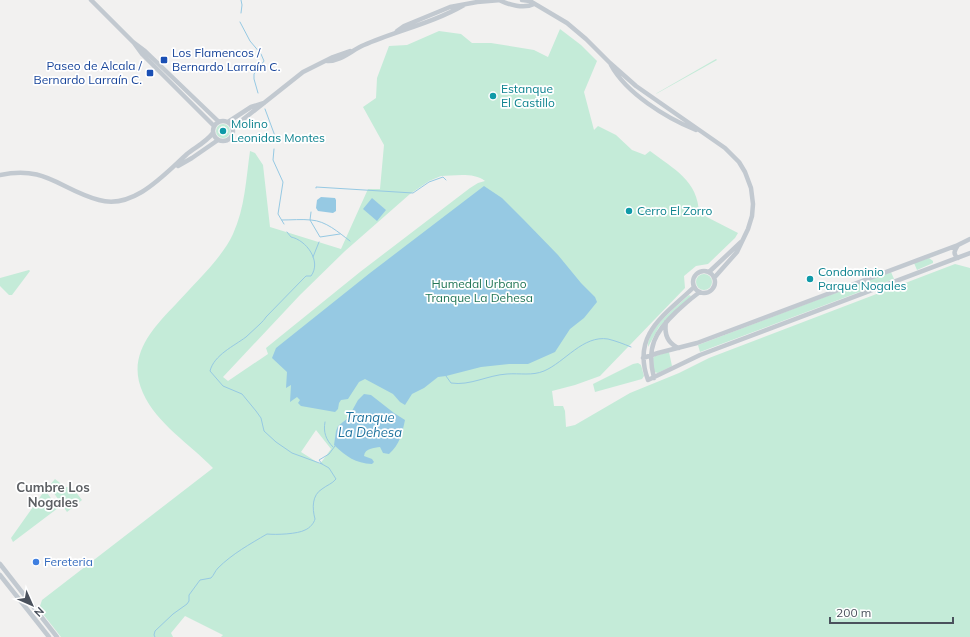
<svg xmlns="http://www.w3.org/2000/svg" width="970" height="637" font-family="Mulish,sans-serif">
	<style>
		.green { fill: #c4ebd8; fill-rule: evenodd }
		.water { fill: #96c9e3 }
		.lines { fill: none; stroke-linecap: round; stroke-linejoin: round }
		.stream { stroke: #96c9e3; stroke-width: 1 }
		.tertiary { stroke: #c2c9d0; stroke-width: 4.5 }
		.transit-dot { fill: #1a4fb4; stroke: #fff; stroke-width: 1.5 }
		.culture-dot { fill: #0f9aa8; stroke: #fff; stroke-width: 1.5 }
		.shop-dot { fill: #3f7fe0; stroke: #fff; stroke-width: 1.5 }
		.labels { text-anchor: middle; stroke-width: 3.5; stroke-linejoin: round; paint-order: stroke }
		.transit-label { font-size: 12px; fill: #164399; stroke: #fff; text-anchor: start }
		.culture-label { font-size: 12px; fill: #0d838f; stroke: #fff; text-anchor: start }
		.park-label { font-size: 12px; fill: #227657; stroke: #fff }
		.shop-label { font-size: 12px; fill: #366cbe; stroke: #fff; text-anchor: start }
		.water-label { font-size: 13px; font-style: italic; fill: #1c719d; stroke: #fff }
		.neighbourhood-label { font-size: 13px; font-weight: bold; fill: #5d6064; stroke: #fff }
	</style>
	<rect width="100%" height="100%" fill="#f2f1f0"/>
	<!-- green -->
	<path class="green" d="M560,29L581,45L597,61L584,92L594,130L598,126L616,135L632,150L645,155L650,151C674,169 698,181 699,213L738,233L735,238L708,264L696,266L684,276L685,288L600,376L575,385L552,391L554,406H563L565,411L566,427L575,425L630,393L679,373L709,358L955,264L970,268V637H221L223,635L185,616L171,633L173,637H61L39,609L42,600L213,468C190,444 157,424 143,393C126,356 152,329 176,304C193,285 223,257 233,234C245,208 246,179 250,151L255,153L263,165L270,227L341,249L368,189H380L384,145L363,107L376,98L377,78L389,46L407,45L439,31L461,34L472,43H491L534,50L548,57ZM441,176C453,176 474,172 485,181L478,183L470,188L360,272L266,348L268,354L228,381L223,377L300,295L345,251L410,194L429,181ZM316,430L331,449L320,464L301,452Z
		M716,59L717,60L656,94L657,93Z
		M216 131a7 7 0 1 1 14 0a7 7 0 1 1-14 0Z
		M929,258L933,261V263L917,270L914,263Z
		M29,270L30,271L12,295H9L0,286V278Z
		M891,272L894,279L700,352L698,345Z
		M696 282a8 8 0 1 1 16 0a8 8 0 1 1-16 0Z
		M689,295L691,296L659,327L648,347C647,329 676,307 689,295Z
		M669,352L672,366L658,373L654,372L653,358L655,356Z
		M638,363L641,365L644,376L642,379L595,392L593,384L633,364Z
		M55,479L65,487H72L82,500L67,512L49,486Z
		M45,490L58,508L13,542L11,538Z"/>
	<!-- water -->
	<path class="water" d="M484,186L502,198L524,220L558,255L581,283L595,297L597,302L584,318L570,329L555,352L528,364H509L481,367L446,376L438,377L424,388L412,394L405,405L400,402L393,394L365,379L359,382L348,399L341,400L339,403L338,409L335,412L301,406L298,403L300,400L297,397L290,402L291,385L286,388L287,372L272,358L276,348L370,273Z
		M321,197L335,198L336,200V211L333,213L318,211L316,208L317,200Z
		M372,198L386,210L377,221L363,209Z
		M364,394L371,395L394,413L405,420C402,434 400,444 389,454L383,453L380,447C374,448 365,448 364,456L372,459L374,462L372,464C355,463 347,457 334,445L336,431L338,426L348,418L358,400Z"/>
	<g class="lines">
		<!-- stream -->
		<path class="stream" d="M241,0L242,5L241,13
			M240,22L250,41L261,54L264,61L254,74V79L258,93
			M265,109L275,136L274,142
			M274,149L273,160L283,182L278,214L284,224
			M316,188V187L413,193L429,182L443,177L446,180
			M311,212L310,220L320,237L340,234
			M282,220C291,220 302,219 311,220C326,221 338,232 350,241
			M287,232L291,237C306,240 322,261 311,276H306L303,279L266,317C264,320 263,321 260,324C255,328 251,333 246,337C234,346 214,355 210,371L223,386L242,394L256,411L261,418L264,431L276,442L292,453L322,464
			M313,257L319,242
			M446,376L451,383C470,386 488,375 507,374C520,373 532,376 544,371C565,362 583,335 608,339C616,341 624,344 631,347
			M325,422C323,432 326,440 333,447
			M155,637L154,635L155,631L173,614L187,604L189,601V595L200,580L211,578C214,575 215,571 218,568C232,554 250,544 267,534C276,535 298,534 305,530C310,528 314,523 315,519C312,508 312,495 322,489C327,485 332,484 336,479L329,468L322,464L319,460L329,454L335,446"/>
		<!-- tertiary -->
		<path class="tertiary" d="M91,0L133,42L145,51L219,122
			M499,0C509,5 524,9 534,4
			M522,0L530,1L567,23L586,39L610,63L636,86L725,148L739,162L745,172L751,188L753,204L752,216L748,229L737,252L714,278
			M397,31L404,26L450,7L477,2L501,0
			M134,43L142,54L214,126
			M327,61C340,62 352,50 364,45C396,31 433,23 464,5
			M611,65C626,93 666,118 696,130
			M213 131a10 10 0 1 1 20 0a10 10 0 1 1-20 0Z
			M228,122L251,107L264,103
			M233,129L236,125L303,72L333,57L350,51
			M178,166L192,158L218,140
			M0,175C46,165 59,189 99,200C133,210 164,175 187,154C196,147 206,142 213,133
			M958,258C952,254 955,250 958,245
			M693 282a11 11 0 1 1 22 0a11 11 0 1 1-22 0Z
			M709,272L741,242
			M694,287C665,315 631,334 648,380L700,355L970,253
			M666,322C664,334 667,343 679,348
			M643,358L658,353L697,343L958,245L970,239
			M654,378C646,348 655,332 676,312C684,305 691,298 700,292
			M0,564L57,637
			M0,575L49,637"/>
	</g>
	<!-- markers -->
	<g class="transit-dot">
		<rect x="160" y="56" width="8" height="8" rx="2"/>
		<rect x="146" y="69" width="8" height="8" rx="2"/>
	</g>
	<g class="culture-dot">
		<circle cx="493" cy="96" r="4"/>
		<circle cx="223" cy="131" r="4"/>
		<circle cx="629" cy="211" r="4"/>
		<circle cx="810" cy="279" r="4"/>
	</g>
	<circle class="shop-dot" cx="36" cy="562" r="4"/>
	<g class="labels">
		<!-- transit labels -->
		<g class="transit-label">
			<text x="172" y="57">Los Flamencos /<tspan x="172" dy="14">Bernardo Larraín C.</tspan></text>
			<text x="142" y="70" text-anchor="end">Paseo de Alcala /<tspan x="142" dy="14">Bernardo Larraín C.</tspan></text>
		</g>
		<!-- culture labels -->
		<g class="culture-label">
			<text x="501" y="93">Estanque<tspan x="501" dy="14">El Castillo</tspan></text>
			<text x="231" y="128">Molino<tspan x="231" dy="14">Leonidas Montes</tspan></text>
			<text x="637" y="215">Cerro El Zorro</text>
			<text x="818" y="276">Condominio<tspan x="818" dy="14">Parque Nogales</tspan></text>
		</g>
		<!-- park labels -->
		<g class="park-label">
			<text x="479" y="288">Humedal Urbano<tspan x="479" dy="14">Tranque La Dehesa</tspan></text>
		</g>
		<!-- shop labels -->
		<g class="shop-label">
			<text x="44" y="566">Fereteria</text>
		</g>
		<!-- water labels -->
		<g class="water-label">
			<text x="370" y="422">Tranque<tspan x="370" dy="15">La Dehesa</tspan></text>
		</g>
		<!-- neighbourhood labels -->
		<g class="neighbourhood-label">
			<text x="53" y="492">Cumbre Los<tspan x="53" dy="15">Nogales</tspan></text>
		</g>
	</g>
	<!-- north arrow -->
	<g transform="translate(32 605) rotate(135)" stroke="#ffffff" stroke-width="3" paint-order="stroke">
	<path d="M0-3L7 15L0 10L-7 15Z" fill="#4a515c"/>
	<text y="-6" font-size="11" font-weight="bold" text-anchor="middle" fill="#4a515c">N</text>
	</g>
	<!-- scale -->
	<path d="M830 617v6h123v-6" fill="none" stroke="#4a515c" stroke-width="2"/>
	<text x="836" y="617" font-size="12" fill="#4a515c" stroke="#ffffff" stroke-width="3" paint-order="stroke">200 m</text>
</svg>
